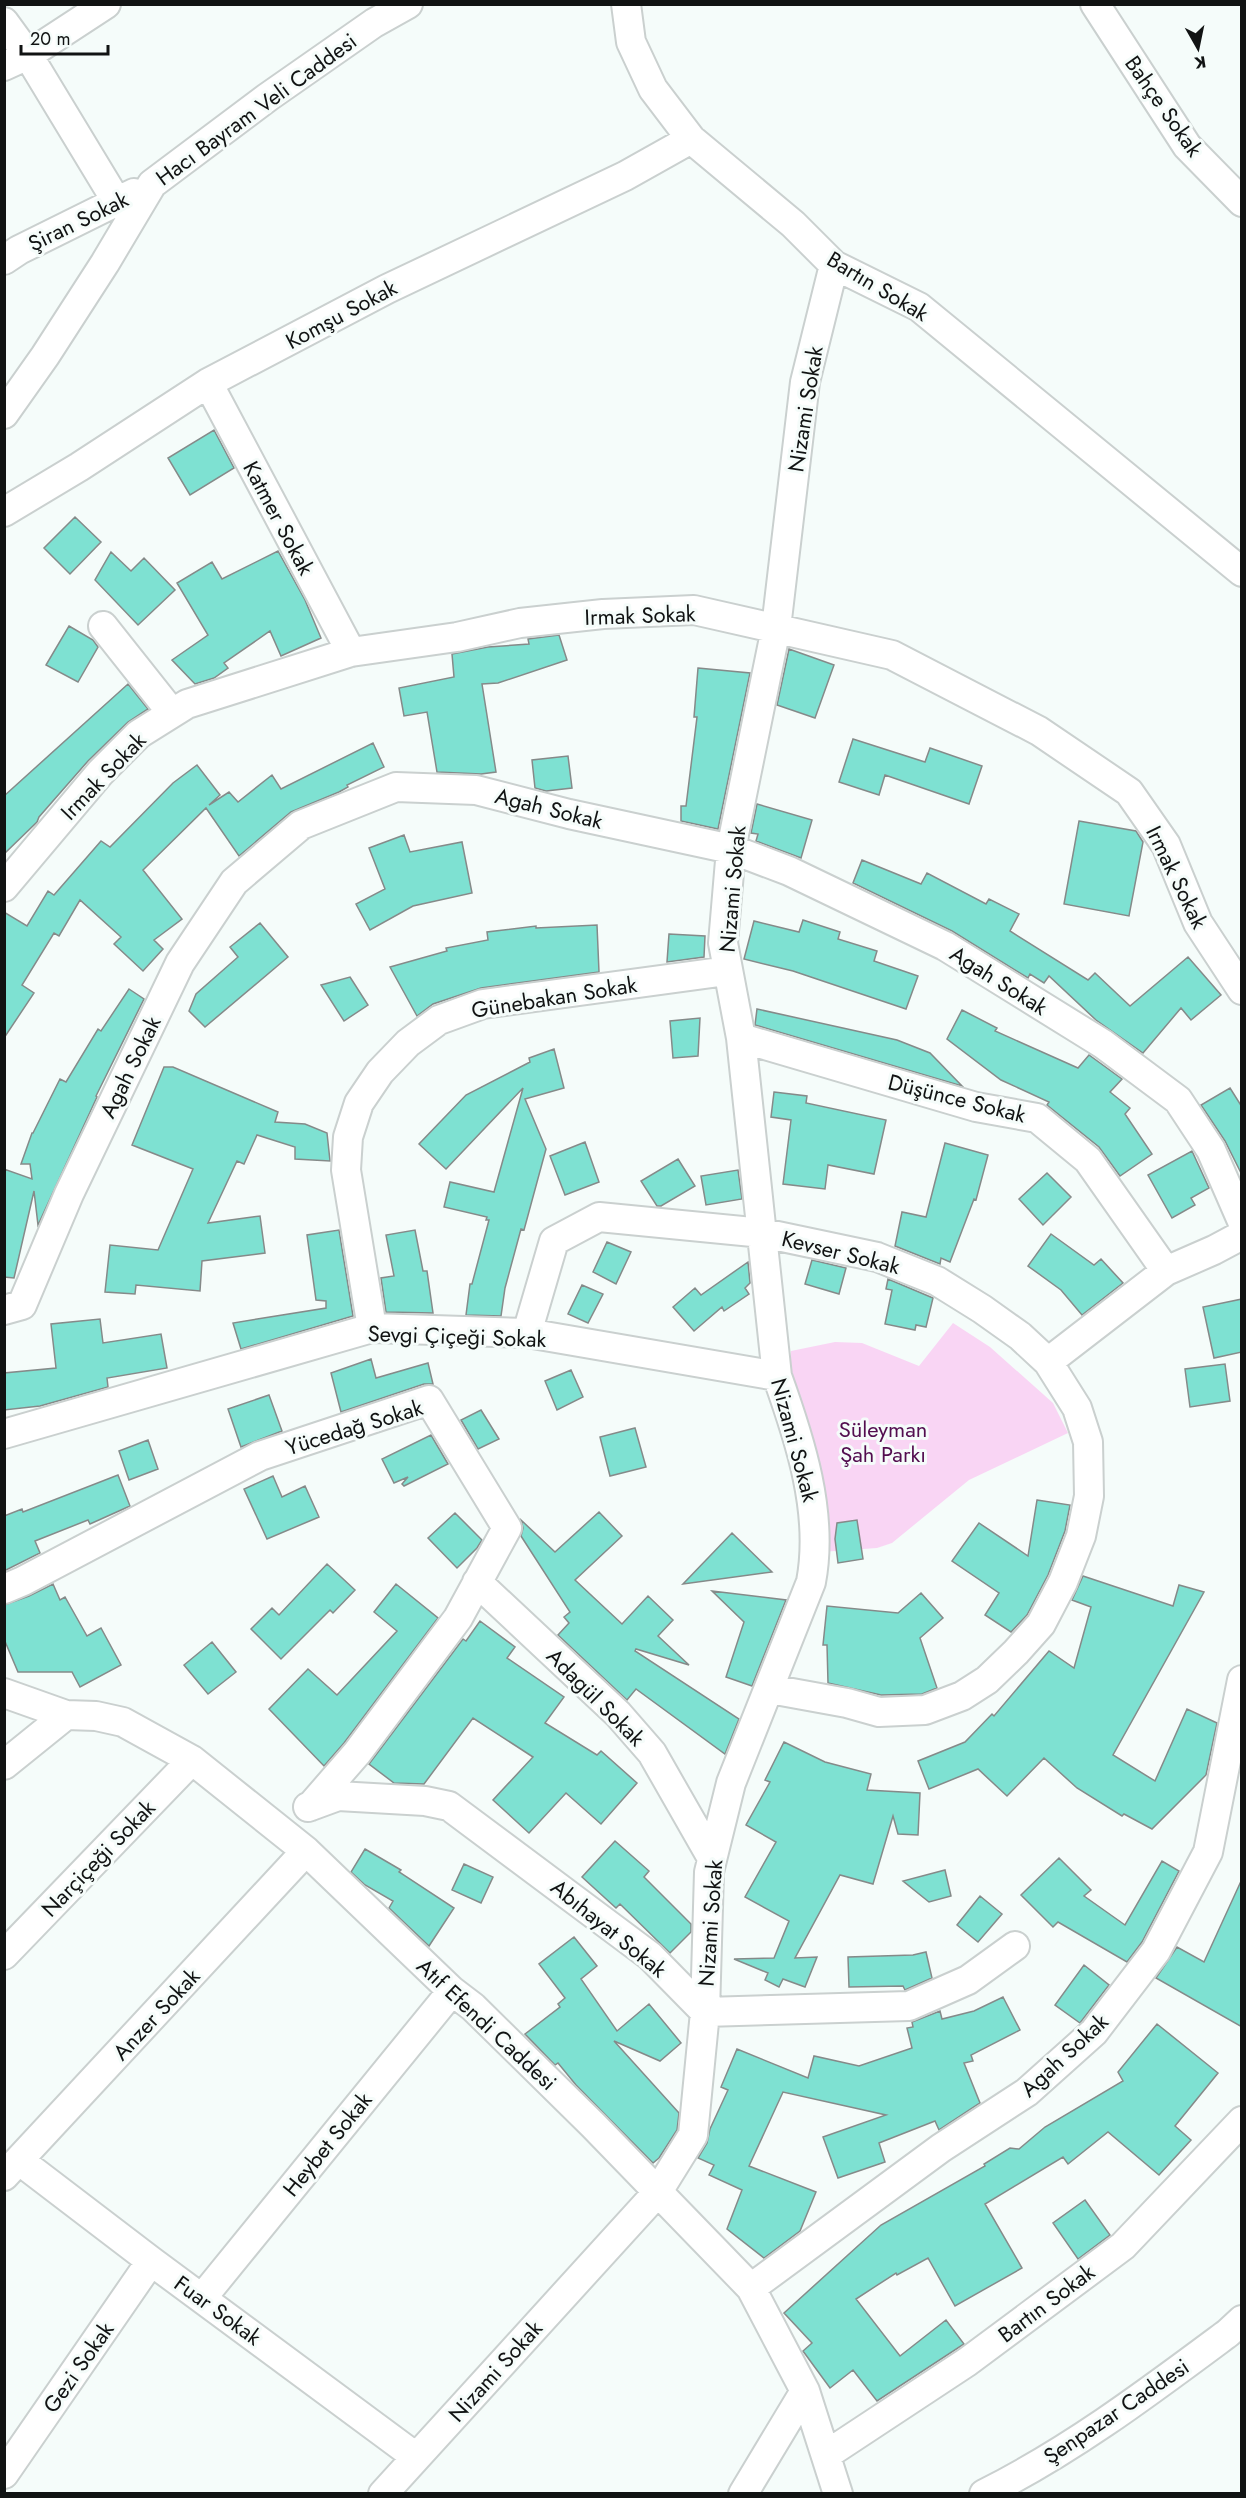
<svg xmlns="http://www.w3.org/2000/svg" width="1246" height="2498" font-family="Jost,sans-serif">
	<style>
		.green { fill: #f9d5f4 }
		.building { fill: #7ee1d2; stroke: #858a89; stroke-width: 1.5 }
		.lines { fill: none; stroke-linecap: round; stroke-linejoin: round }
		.street-casing { stroke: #cad0cf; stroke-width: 32 }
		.street { stroke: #fff; stroke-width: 28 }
		.labels { text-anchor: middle; stroke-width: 6; stroke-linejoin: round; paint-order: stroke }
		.street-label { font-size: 22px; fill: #111313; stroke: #f5fcfa }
		.park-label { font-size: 22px; fill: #520d4f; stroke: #f5fcfa }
	</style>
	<rect width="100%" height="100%" fill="#f5fcfa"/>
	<!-- green -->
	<path class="green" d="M953,1323L990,1347L1053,1403L1068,1433L969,1480L892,1543L877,1548L821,1552L790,1378L791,1351L835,1342L862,1343L919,1366Z"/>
	<!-- building -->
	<path class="building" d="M214,430L234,468L190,495L168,458Z
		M75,517L101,542L70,574L44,548Z
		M278,551L305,600L321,638L281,656L270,631L224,663L228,668L214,678L195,684L172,660L208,635L177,583L212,562L222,579Z
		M111,552L131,571L144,558L175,590L138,625L95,580Z
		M69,626L93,640L98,647L78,682L46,665Z
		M559,635L567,660L498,683L482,684L496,772L481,774L437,772L427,712L404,716L399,688L454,677L452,654L488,647L529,644L528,639Z
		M789,649L834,665L815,718L777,705Z
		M698,668L750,673L718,829L681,821V806H686L697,717H694Z
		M128,684L148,709L128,722L88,761L39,817L37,822L4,854V796Z
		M853,739L925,762L930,748L982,766L969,804L885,775L879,795L839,782Z
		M373,743L384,767L347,785L348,787L339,792L291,812L239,856L206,808L143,870L182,919L154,940L163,949L143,971L114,944L121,937L80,900L59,936L54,933L22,985L34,993L4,1038V912L27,926L48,891L54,895L101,841L110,847L173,783L197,765L220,795L209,805L229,792L238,802L272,775L281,789Z
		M568,756L572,788L546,791L535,788L532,760Z
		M757,804L812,820L801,858L756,841L758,834L751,833Z
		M1079,821L1136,831L1143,842L1129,916L1064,904Z
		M404,835L410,852L462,842L472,893L413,906L370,930L356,904L385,889L369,848Z
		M862,860L921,884L927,873L986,904L989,899L1019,914L1010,931L1088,980L1095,973L1130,1006L1188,957L1221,995L1191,1020L1181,1008L1143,1053L1096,1020L1049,976L1044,983L1030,974L1028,978L952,931L853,883Z
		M803,920L840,932L838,939L877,951L874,961L918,976L906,1009L793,971L744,959L754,921L799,932Z
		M260,923L288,957L205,1027L189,1011L196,994L238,957L230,947Z
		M597,925L599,972L481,988L433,1004L417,1016L390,967L447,951L446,948L488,940L487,932L536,926V928Z
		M669,934L705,936L704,957L667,962Z
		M350,977L368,1005L344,1021L321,985Z
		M129,989L144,999L96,1096L97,1097L38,1225L34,1191L14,1278L4,1277V1169L32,1179L30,1164H21L32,1133H33L60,1079L66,1082L98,1029L101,1031Z
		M757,1009L897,1040L930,1053L962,1086L755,1025Z
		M962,1010L997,1028L995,1031L1078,1068L1089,1055L1122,1079L1110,1092L1130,1108L1125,1114L1152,1154L1120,1176L1099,1147L1047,1105L1049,1102L1001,1080L947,1039Z
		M700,1018L698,1056L673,1058L670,1021Z
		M554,1049L564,1088L525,1099L546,1149L524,1230L521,1229L505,1288L501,1316L466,1315L470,1284H472L489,1220H486L487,1217L444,1207L450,1182L494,1192L523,1088L446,1169L419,1144L466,1095L530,1062L529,1058Z
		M164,1067H173L278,1112L275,1122L305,1124L327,1133L330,1161L295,1159V1147L257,1135L244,1164L237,1161L208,1223L260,1216L265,1253L202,1261L200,1291L136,1285L135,1294L105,1292L110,1245L158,1250L193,1169L132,1145Z
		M1230,1088L1242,1107V1175L1225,1141L1201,1105Z
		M774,1092L807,1096L806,1103L886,1120L874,1174L828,1165L825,1189L783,1184L791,1120L771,1117Z
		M585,1142L599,1182L565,1195L550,1156Z
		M945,1143L988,1155L976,1200L974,1199L950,1262L941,1258L940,1264L895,1246L902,1212L926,1217Z
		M1192,1151L1209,1188L1191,1198L1195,1205L1172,1218L1148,1175Z
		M678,1159L695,1186L661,1206H657L641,1181Z
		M738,1170L742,1199L706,1205L701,1176Z
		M1047,1173L1071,1197L1043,1225L1019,1199Z
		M339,1230L353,1316L241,1349L233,1323L326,1308V1301L316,1300L307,1235Z
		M415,1230L423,1271H427L433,1313L386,1312L381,1278L394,1276L386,1235Z
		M1051,1234L1094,1265L1101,1259L1123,1283L1082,1315L1061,1290L1028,1266Z
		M607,1242L631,1252L616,1284L593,1272Z
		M812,1260L846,1268L839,1294L805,1284Z
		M748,1262L750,1283L745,1288L749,1294L724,1311L722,1307L694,1331L673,1307L695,1288L701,1295Z
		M888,1279L933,1298L926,1327L916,1325L915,1330L885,1324L892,1290L886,1289Z
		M582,1285L603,1294L588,1323L568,1314Z
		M1242,1299V1352L1214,1358L1203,1307Z
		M100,1319L103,1343L161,1334L167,1368L107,1378L108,1387L40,1406L4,1410V1373L56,1368L51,1324Z
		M371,1359L376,1378L428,1363L433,1384H424L341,1412L331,1373Z
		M1225,1364L1230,1401L1190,1407L1185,1369Z
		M571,1370L583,1397L557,1410L545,1381Z
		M269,1395L282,1431L241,1447L228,1409Z
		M481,1410L499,1439L478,1449L461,1420Z
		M635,1428L646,1467L610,1476L600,1437Z
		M431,1435L448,1464L404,1486L402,1484L408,1477L394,1483L382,1459Z
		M148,1440L158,1469L129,1480L119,1451Z
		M118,1475L130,1506L90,1524L88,1520L35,1541L40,1553L4,1571V1516L22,1509L23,1512Z
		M273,1476L282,1497L305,1486L319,1517L267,1539L244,1489Z
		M1037,1500L1070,1505L1065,1531L1048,1575L1027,1615L1011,1632L985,1615L999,1593L952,1561L979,1523L1028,1556Z
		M599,1512L622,1536L575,1580L622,1624L648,1596L673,1620L658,1636L689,1665L636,1649L635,1651L739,1719L725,1754L636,1689L627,1700L558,1635L569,1623L564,1617L570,1612L521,1536L523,1528L521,1520L555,1552Z
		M455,1513L482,1540L477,1548L457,1568L428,1538Z
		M857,1520L863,1559L838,1563L835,1539L837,1523Z
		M732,1533L772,1572L683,1584Z
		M327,1564L355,1590L333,1613L330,1610L281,1659L251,1629L272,1608L279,1615Z
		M1083,1576L1173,1606L1179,1585L1204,1592L1113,1755L1155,1781L1187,1709L1217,1723L1206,1775L1152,1829L1124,1814L1122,1816L1077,1788L1044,1758L1007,1796L978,1769L929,1789L918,1761L965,1742L992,1714L994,1716L1049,1651L1074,1668L1091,1607L1072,1600Z
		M53,1584L60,1600L65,1597L87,1636L101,1628L121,1665L80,1687L72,1672H18L4,1639V1605L29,1596Z
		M396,1584L438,1618L344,1743L324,1766L269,1709L308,1669L337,1695L397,1631L374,1612Z
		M712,1591L786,1600L752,1686L726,1677L744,1622Z
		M921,1593L943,1618L920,1638L937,1688L922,1694L881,1695L828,1683L827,1645H823L827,1606L898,1613Z
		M480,1621L515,1647L507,1658L564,1697L545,1723L597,1755L601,1751L637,1783L601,1824L566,1793L529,1833L493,1800L533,1757L473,1718L424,1784L394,1783L369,1764L463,1639L466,1641Z
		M212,1642L236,1672L208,1694L184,1665Z
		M784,1742L825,1762L871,1774L867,1790L920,1793L918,1835L898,1834L893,1816L873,1884L840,1875L795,1958L817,1957L805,1987L783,1979L779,1987L765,1980L768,1973L734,1959L774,1958L789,1921L745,1897L776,1842L746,1825L770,1782L765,1780Z
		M615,1841L649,1871L644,1877L691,1924V1932L670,1953L620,1904L616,1908L582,1877Z
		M365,1849L401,1870L399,1872L454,1908L429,1946L389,1908L393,1901L365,1885L351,1872Z
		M1059,1858L1091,1890L1084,1896L1125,1925L1162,1861L1179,1871L1142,1942L1127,1962L1058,1922L1053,1927L1021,1895Z
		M464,1864L493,1877L481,1903L452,1890Z
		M945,1870L951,1896L929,1902L903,1881Z
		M1242,1879V2027L1156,1978L1177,1947L1204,1962Z
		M980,1896L1002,1914L978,1942L957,1925Z
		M574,1937L597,1966L581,1979L617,2031L649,2004L681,2043L660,2061L614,2041L679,2113L677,2130L659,2158L653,2163L576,2085L558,2063L555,2065L525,2034L560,2007L558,2004L565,1998L539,1964Z
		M926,1952L932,1978L905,1990L903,1986L849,1987L848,1957L913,1955Z
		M1084,1965L1109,1985L1080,2023L1055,2005Z
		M1003,1997L1020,2030L971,2055L973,2061L964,2063L980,2103L939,2130L935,2121L879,2143L885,2162L838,2178L823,2137L886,2115L783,2092L749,2166L816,2192L800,2231L764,2258L727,2229L742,2190L709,2175L714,2165L698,2158L707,2143L710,2129L728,2090L721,2087L737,2049L808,2078L814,2056L859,2066L912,2048L907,2028L913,2027L912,2022L940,2011L942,2019L974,2011Z
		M1157,2024L1218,2073L1175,2126L1191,2140L1159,2175L1108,2132L1068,2164L1063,2157L985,2204L1022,2268L955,2306L928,2258L897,2275L896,2273L856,2299L900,2356L946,2320L964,2344L877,2401L853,2370L830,2388L803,2351L812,2343L784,2313L881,2225L985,2166L984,2164L1010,2148L1019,2149L1045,2127L1123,2081L1118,2072Z
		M1085,2200L1110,2235L1078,2259L1053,2223Z"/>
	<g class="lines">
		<!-- street casing -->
		<g class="street-casing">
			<path id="street" d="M626,4L631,42L653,89L691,139L793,224L834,265L919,307L1242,572
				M1095,4L1187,146L1242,202
				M4,22L28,55L117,202
				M4,66L28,55L106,4
				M4,260L19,250L134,193
				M208,383L351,652
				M4,414L45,356L105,263L152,184L268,97L374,23L408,4
				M4,512L79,467L208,383L387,289L625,176L691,139
				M103,626L172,713
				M4,887L100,773L139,734L187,704L351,652L457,637L520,623L603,614L694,610L892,655L1039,731L1129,792L1166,845L1198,923L1242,990
				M741,1038L976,1107L1037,1118L1088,1160L1166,1271L1214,1250L1242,1235
				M4,1310L22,1305L69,1194L180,963L234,882L301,825L396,787L476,790L569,814L731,849L789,871L945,946L1103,1044L1178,1100L1211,1150L1242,1221
				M372,1328L346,1170L348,1137L359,1103L380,1072L408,1043L439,1020L483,1004L727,971
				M527,1333L554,1241L599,1217L763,1233L877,1257L937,1281L982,1309L1020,1336L1048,1362L1077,1408L1088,1442L1089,1496L1081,1536L1063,1582L1041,1624L1016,1652L987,1680L962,1696L925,1710L879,1712L847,1703L770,1689
				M1048,1362L1166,1271
				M4,1434L372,1328L527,1333L777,1376
				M477,1582L618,1714L652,1753L712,1858
				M4,1589L23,1581L260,1456L429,1400L507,1528L458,1618L357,1753L311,1806
				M4,1693L66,1715L96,1716L123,1722L192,1760L306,1851L452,1991L473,2007L593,2125L751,2288L805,2391L838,2494
				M4,1765L66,1715
				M308,1807L338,1796L425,1801L449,1806L650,1956L705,2012L909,2006L968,1980L1015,1946
				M4,1955L192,1760
				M20,2161L151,2261L416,2457
				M4,2176L306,1851
				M751,2288L941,2148L1027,2092L1094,2032L1156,1951L1208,1852L1242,1680
				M202,2298L452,1991
				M826,2455L967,2362L1123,2246L1242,2121
				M4,2474L151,2261
				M383,2494L657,2193L693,2135L705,2012L709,1872L731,1783L811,1582C824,1513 800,1440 777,1376L741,1038L723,943L731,849L776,628L805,382L834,265
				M743,2494L805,2391
				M984,2494C1072,2450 1150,2391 1228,2333L1242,2320"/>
		</g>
		<!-- street -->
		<use href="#street" class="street"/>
	</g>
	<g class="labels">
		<!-- street labels -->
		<g class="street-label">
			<text transform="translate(1164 106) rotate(55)" y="8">Bahçe Sokak</text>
			<text transform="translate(256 109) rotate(-36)" y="8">Hacı Bayram Veli Caddesi</text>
			<text transform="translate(78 221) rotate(-26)" y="8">Şiran Sokak</text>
			<text transform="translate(878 286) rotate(31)" y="8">Bartın Sokak</text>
			<text transform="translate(341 314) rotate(-28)" y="8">Komşu Sokak</text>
			<text transform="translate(805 409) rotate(-81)" y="8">Nizami Sokak</text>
			<text transform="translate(279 518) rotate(62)" y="8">Katmer Sokak</text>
			<text transform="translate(640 615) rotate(-2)" y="8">Irmak Sokak</text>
			<text transform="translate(103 776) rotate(-46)" y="8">Irmak Sokak</text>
			<text transform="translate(549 808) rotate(14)" y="8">Agah Sokak</text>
			<text transform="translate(1177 877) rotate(64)" y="8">Irmak Sokak</text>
			<text transform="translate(732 889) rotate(-85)" y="8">Nizami Sokak</text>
			<text transform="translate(999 980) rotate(32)" y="8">Agah Sokak</text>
			<text transform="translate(554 997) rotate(-9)" y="8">Günebakan Sokak</text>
			<text transform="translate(130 1067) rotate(-64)" y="8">Agah Sokak</text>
			<text transform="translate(957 1098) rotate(14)" y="8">Düşünce Sokak</text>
			<text transform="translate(841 1252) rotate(14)" y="8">Kevser Sokak</text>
			<text transform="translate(457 1336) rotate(2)" y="8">Sevgi Çiçeği Sokak</text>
			<text transform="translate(354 1427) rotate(-17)" y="8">Yücedağ Sokak</text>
			<text transform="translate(795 1440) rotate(75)" y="8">Nizami Sokak</text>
			<text transform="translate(596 1697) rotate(45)" y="8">Adagül Sokak</text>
			<text transform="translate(98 1858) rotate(-46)" y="8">Narçiçeği Sokak</text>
			<text transform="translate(710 1923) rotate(-86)" y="8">Nizami Sokak</text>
			<text transform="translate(609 1928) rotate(39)" y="8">Abıhayat Sokak</text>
			<text transform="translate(156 2014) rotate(-47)" y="8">Anzer Sokak</text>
			<text transform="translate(487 2024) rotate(43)" y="8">Atıf Efendi Caddesi</text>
			<text transform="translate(1064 2055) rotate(-43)" y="8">Agah Sokak</text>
			<text transform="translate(327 2144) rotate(-51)" y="8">Heybet Sokak</text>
			<text transform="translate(1046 2303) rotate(-37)" y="8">Bartın Sokak</text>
			<text transform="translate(218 2310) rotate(36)" y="8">Fuar Sokak</text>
			<text transform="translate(78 2367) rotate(-55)" y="8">Gezi Sokak</text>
			<text transform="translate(495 2371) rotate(-48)" y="8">Nizami Sokak</text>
			<text transform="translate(1116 2411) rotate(-34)" y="8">Şenpazar Caddesi</text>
		</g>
		<!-- park labels -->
		<g class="park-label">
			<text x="883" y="1437">Süleyman<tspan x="883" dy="25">Şah Parkı</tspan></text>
		</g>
	</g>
	<!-- border -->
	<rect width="1246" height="2498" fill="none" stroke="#111313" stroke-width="12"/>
	<!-- north arrow -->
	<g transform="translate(1198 48) rotate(171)" stroke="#f5fcfa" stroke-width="4.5" paint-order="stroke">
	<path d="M0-4.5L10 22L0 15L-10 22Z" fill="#111313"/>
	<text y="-9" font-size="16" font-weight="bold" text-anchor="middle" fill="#111313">K</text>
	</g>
	<!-- scale -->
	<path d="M21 45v9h87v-9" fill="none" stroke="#111313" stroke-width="3"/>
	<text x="30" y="45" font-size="18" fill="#111313" stroke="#f5fcfa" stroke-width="4.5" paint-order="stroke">20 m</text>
</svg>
